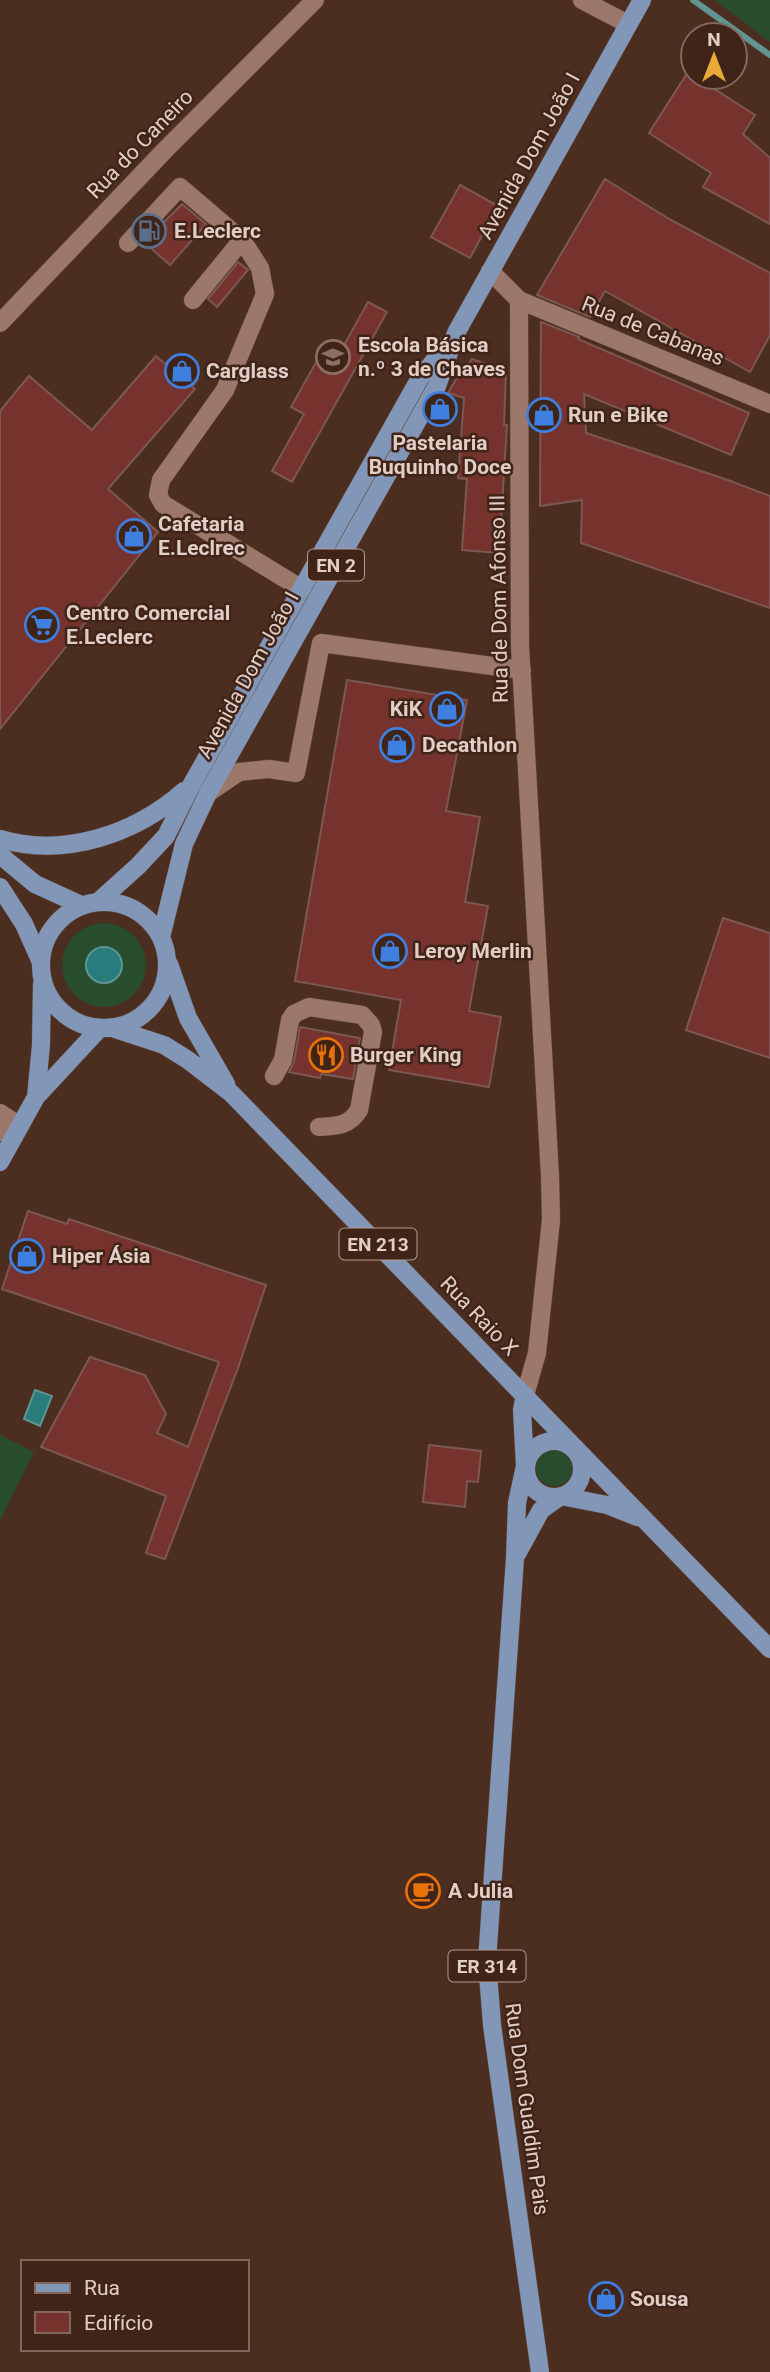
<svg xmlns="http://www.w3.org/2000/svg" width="770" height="2372" font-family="Roboto,sans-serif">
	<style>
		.green { fill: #274c2e }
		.water { fill: #297c7c; stroke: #609592; stroke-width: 2 }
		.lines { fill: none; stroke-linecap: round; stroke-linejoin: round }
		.stream { stroke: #609592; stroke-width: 6 }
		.building { fill: #76322c; stroke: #7c5753; stroke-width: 2 }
		.minor-casing { stroke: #624a3e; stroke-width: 19 }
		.major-casing { stroke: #624a3e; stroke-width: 19 }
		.minor { stroke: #9b7869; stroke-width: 18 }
		.major { stroke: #8297b8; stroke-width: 18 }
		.labels { text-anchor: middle; stroke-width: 5; stroke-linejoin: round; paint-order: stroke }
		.shield { fill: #412418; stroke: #b19b92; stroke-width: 2 }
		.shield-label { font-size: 19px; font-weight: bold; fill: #e1cec6 }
		.street-label { font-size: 21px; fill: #e1cec6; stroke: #412418 }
		.poi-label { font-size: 21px; font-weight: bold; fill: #e1cec6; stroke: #412418; text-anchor: start }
	</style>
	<rect width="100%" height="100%" fill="#4c2e21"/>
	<!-- green -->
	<path class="green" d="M715,0H770V42Z
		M62 965a42 42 0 1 1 84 0a42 42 0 1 1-84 0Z
		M0,1435L34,1452L0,1521Z
		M536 1468a18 18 0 1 1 36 0a18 18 0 1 1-36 0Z"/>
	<!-- water -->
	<path class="water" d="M86 965a18 18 0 1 1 36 0a18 18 0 1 1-36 0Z
		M35,1390L52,1396L40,1426L24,1419Z"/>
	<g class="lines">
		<!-- stream -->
		<path class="stream" d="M693,0L770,55"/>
	</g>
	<!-- building -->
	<path class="building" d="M688,72L755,115L743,134L770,158V224L703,187L711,173L649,133Z
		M605,179L669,219L770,273V335L750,372L605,291L590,317L537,295Z
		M460,185L498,206L470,258L431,237Z
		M182,204L206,224L170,265L144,242Z
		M238,262L248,270L217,307L208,299Z
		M368,302L387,312L292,482L272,471L304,414L291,407L324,348L338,356Z
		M541,322L579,337L578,339L749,413L731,455L584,394L586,433L725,479L770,496V608L581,543L582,500L540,506Z
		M156,356L165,364L172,357L198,379L192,387L195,389L108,489L158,532L0,729V411L29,376L92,430Z
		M472,359L506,371L504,425H507L499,553L462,550L467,479L458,478L464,398L448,393L462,369L464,370Z
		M347,680L467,700L446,811L480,817L465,902L488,906L469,1011L501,1017L489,1087L389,1070L401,1000L295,981Z
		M723,918L770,933V1058L686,1030Z
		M300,1027L360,1038L353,1079L321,1074L320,1078L289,1072L294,1062Z
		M28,1211L67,1224L69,1219L266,1285L238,1368L165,1559L146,1553L166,1496L41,1447L90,1357L145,1375L166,1414L157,1433L188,1447L219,1362L2,1289Z
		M429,1445L481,1451L478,1482L467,1481L465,1507L423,1502Z"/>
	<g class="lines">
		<!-- minor casing -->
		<g class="minor-casing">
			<path id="minor" d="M582,0L628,24
				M128,243L180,187L242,240L260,268L265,294L225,390L161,480L158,495L163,504L302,589
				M490,271L519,300L520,646L550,1176L551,1220L537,1353L525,1395
				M193,300L242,240
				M519,300L770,404
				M0,323L167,148L315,0
				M208,793L239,772L269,769L296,773L321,643L522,670
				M274,1076L283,1060L290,1020L294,1014L309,1007L362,1015L371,1025L373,1032L359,1110C349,1126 337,1126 319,1127
				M0,1113L20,1126
				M0,1131L14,1137"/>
		</g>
		<!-- major casing -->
		<g class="major-casing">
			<path id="major" d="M0,839C65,858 135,834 184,791
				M0,855L35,884L81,905
				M0,887L24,924L40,960
				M99,901L138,866L166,836L192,784L420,378L448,344
				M41 965a63 63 0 1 1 126 0a63 63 0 1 1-126 0Z
				M161,937L184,844L208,793L437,386L456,333L642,0
				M169,964L188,1018L226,1084
				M112,1028L164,1045L188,1060L231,1093C411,1278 589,1464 770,1649
				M36,1097L41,1045L42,984
				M0,1162L36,1097L100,1028
				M525,1395L522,1410L525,1466L517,1503L515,1558L487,1961L492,2025L540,2372
				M526 1469a28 28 0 1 1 56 0a28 28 0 1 1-56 0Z
				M517,1554L541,1510L561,1496L607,1505L637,1517"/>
		</g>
		<!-- minor -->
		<use href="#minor" class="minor"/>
		<!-- major -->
		<use href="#major" class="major"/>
	</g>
	<!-- icons -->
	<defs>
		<g id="fuel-ring" transform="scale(1.75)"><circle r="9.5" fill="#412418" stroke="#5c6f8a" stroke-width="1.5"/><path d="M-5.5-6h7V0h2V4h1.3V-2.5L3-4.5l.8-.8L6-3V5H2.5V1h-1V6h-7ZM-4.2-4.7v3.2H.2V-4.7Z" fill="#5c6f8a"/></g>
		<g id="school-ring" transform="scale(1.75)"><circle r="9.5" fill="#412418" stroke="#8d6e63" stroke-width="1.5"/><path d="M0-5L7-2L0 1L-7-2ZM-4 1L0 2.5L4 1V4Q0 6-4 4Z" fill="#8d6e63"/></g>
		<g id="shop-ring" transform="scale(1.75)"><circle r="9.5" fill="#412418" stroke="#3f7fe0" stroke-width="1.5"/><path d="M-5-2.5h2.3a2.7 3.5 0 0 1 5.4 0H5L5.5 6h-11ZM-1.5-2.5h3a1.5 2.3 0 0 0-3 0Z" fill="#3f7fe0"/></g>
		<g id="supermarket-ring" transform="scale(1.75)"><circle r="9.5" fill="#412418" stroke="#3f7fe0" stroke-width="1.5"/><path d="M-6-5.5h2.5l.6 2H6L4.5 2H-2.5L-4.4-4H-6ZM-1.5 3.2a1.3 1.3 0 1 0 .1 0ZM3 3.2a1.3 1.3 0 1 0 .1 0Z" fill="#3f7fe0"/></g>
		<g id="restaurant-ring" transform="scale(1.75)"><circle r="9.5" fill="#412418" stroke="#e8710a" stroke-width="1.5"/><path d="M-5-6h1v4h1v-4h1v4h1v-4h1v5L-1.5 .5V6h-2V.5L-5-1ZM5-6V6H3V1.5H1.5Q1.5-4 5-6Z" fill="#e8710a"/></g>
		<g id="cafe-ring" transform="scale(1.75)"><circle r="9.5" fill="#412418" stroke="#e8710a" stroke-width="1.5"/><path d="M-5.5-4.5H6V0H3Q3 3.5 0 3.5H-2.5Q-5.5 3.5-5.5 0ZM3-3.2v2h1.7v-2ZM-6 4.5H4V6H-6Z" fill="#e8710a"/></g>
	</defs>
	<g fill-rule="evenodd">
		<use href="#fuel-ring" x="149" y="231"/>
		<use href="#school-ring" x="333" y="357"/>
		<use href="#shop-ring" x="182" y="371"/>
		<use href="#shop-ring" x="440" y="409"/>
		<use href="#shop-ring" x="544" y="415"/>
		<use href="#shop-ring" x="134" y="536"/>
		<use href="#supermarket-ring" x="42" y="625"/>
		<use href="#shop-ring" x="447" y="709"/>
		<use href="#shop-ring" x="397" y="745"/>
		<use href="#shop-ring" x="390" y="951"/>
		<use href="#restaurant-ring" x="326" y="1055"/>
		<use href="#shop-ring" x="27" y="1256"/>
		<use href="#cafe-ring" x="423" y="1891"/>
		<use href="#shop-ring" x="606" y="2299"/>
	</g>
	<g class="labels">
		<!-- shield labels -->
		<g class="shield">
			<rect x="308" y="549.5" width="56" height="31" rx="5"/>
			<rect x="339.5" y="1228.5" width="77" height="31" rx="5"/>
			<rect x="448.5" y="1950.5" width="77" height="31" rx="5"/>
		</g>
		<g class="shield-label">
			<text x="336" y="572">EN 2</text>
			<text x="378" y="1251">EN 213</text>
			<text x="487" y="1973">ER 314</text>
		</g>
		<!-- street labels -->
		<g class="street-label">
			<text transform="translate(140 144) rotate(-46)" y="7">Rua do Caneiro</text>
			<text transform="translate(529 156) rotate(-61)" y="7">Avenida Dom João I</text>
			<text transform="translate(653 331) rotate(22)" y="7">Rua de Cabanas</text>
			<text transform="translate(499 599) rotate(-91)" y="7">Rua de Dom Afonso III</text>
			<text transform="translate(248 675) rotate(-61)" y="7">Avenida Dom João I</text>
			<text transform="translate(479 1316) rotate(46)" y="7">Rua Raio X</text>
			<text transform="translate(527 2109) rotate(82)" y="7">Rua Dom Gualdim Pais</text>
		</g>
		<!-- poi labels -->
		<g class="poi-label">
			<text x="174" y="238">E.Leclerc</text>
			<text x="358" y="352">Escola Básica<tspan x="358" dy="24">n.º 3 de Chaves</tspan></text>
			<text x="206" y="378">Carglass</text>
			<text x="568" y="422">Run e Bike</text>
			<text x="440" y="450" text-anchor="middle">Pastelaria<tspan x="440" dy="24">Buquinho Doce</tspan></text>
			<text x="158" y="531">Cafetaria<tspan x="158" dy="24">E.Leclrec</tspan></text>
			<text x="66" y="620">Centro Comercial<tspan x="66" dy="24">E.Leclerc</tspan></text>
			<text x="422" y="716" text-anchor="end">KiK</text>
			<text x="422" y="752">Decathlon</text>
			<text x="414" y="958">Leroy Merlin</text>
			<text x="350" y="1062">Burger King</text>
			<text x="52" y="1263">Hiper Ásia</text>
			<text x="448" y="1898">A Julia</text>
			<text x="630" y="2306">Sousa</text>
		</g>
	</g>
	<!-- legend -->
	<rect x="21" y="2260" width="228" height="91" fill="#412418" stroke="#81685e" stroke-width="2"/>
	<rect x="35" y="2283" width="35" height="10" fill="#8297b8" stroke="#81685e" stroke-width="2"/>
	<text x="84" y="2295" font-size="21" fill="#e1cec6">Rua</text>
	<rect x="35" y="2312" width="35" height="21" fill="#76322c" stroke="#81685e" stroke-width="2"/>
	<text x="84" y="2330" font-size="21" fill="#e1cec6">Edifício</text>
	<!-- north arrow -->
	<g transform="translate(714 56)"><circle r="33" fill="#412418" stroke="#81685e" stroke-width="2"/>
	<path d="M0-5L12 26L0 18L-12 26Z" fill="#e9aa38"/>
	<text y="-10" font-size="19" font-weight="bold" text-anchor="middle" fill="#e1cec6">N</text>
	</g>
</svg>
